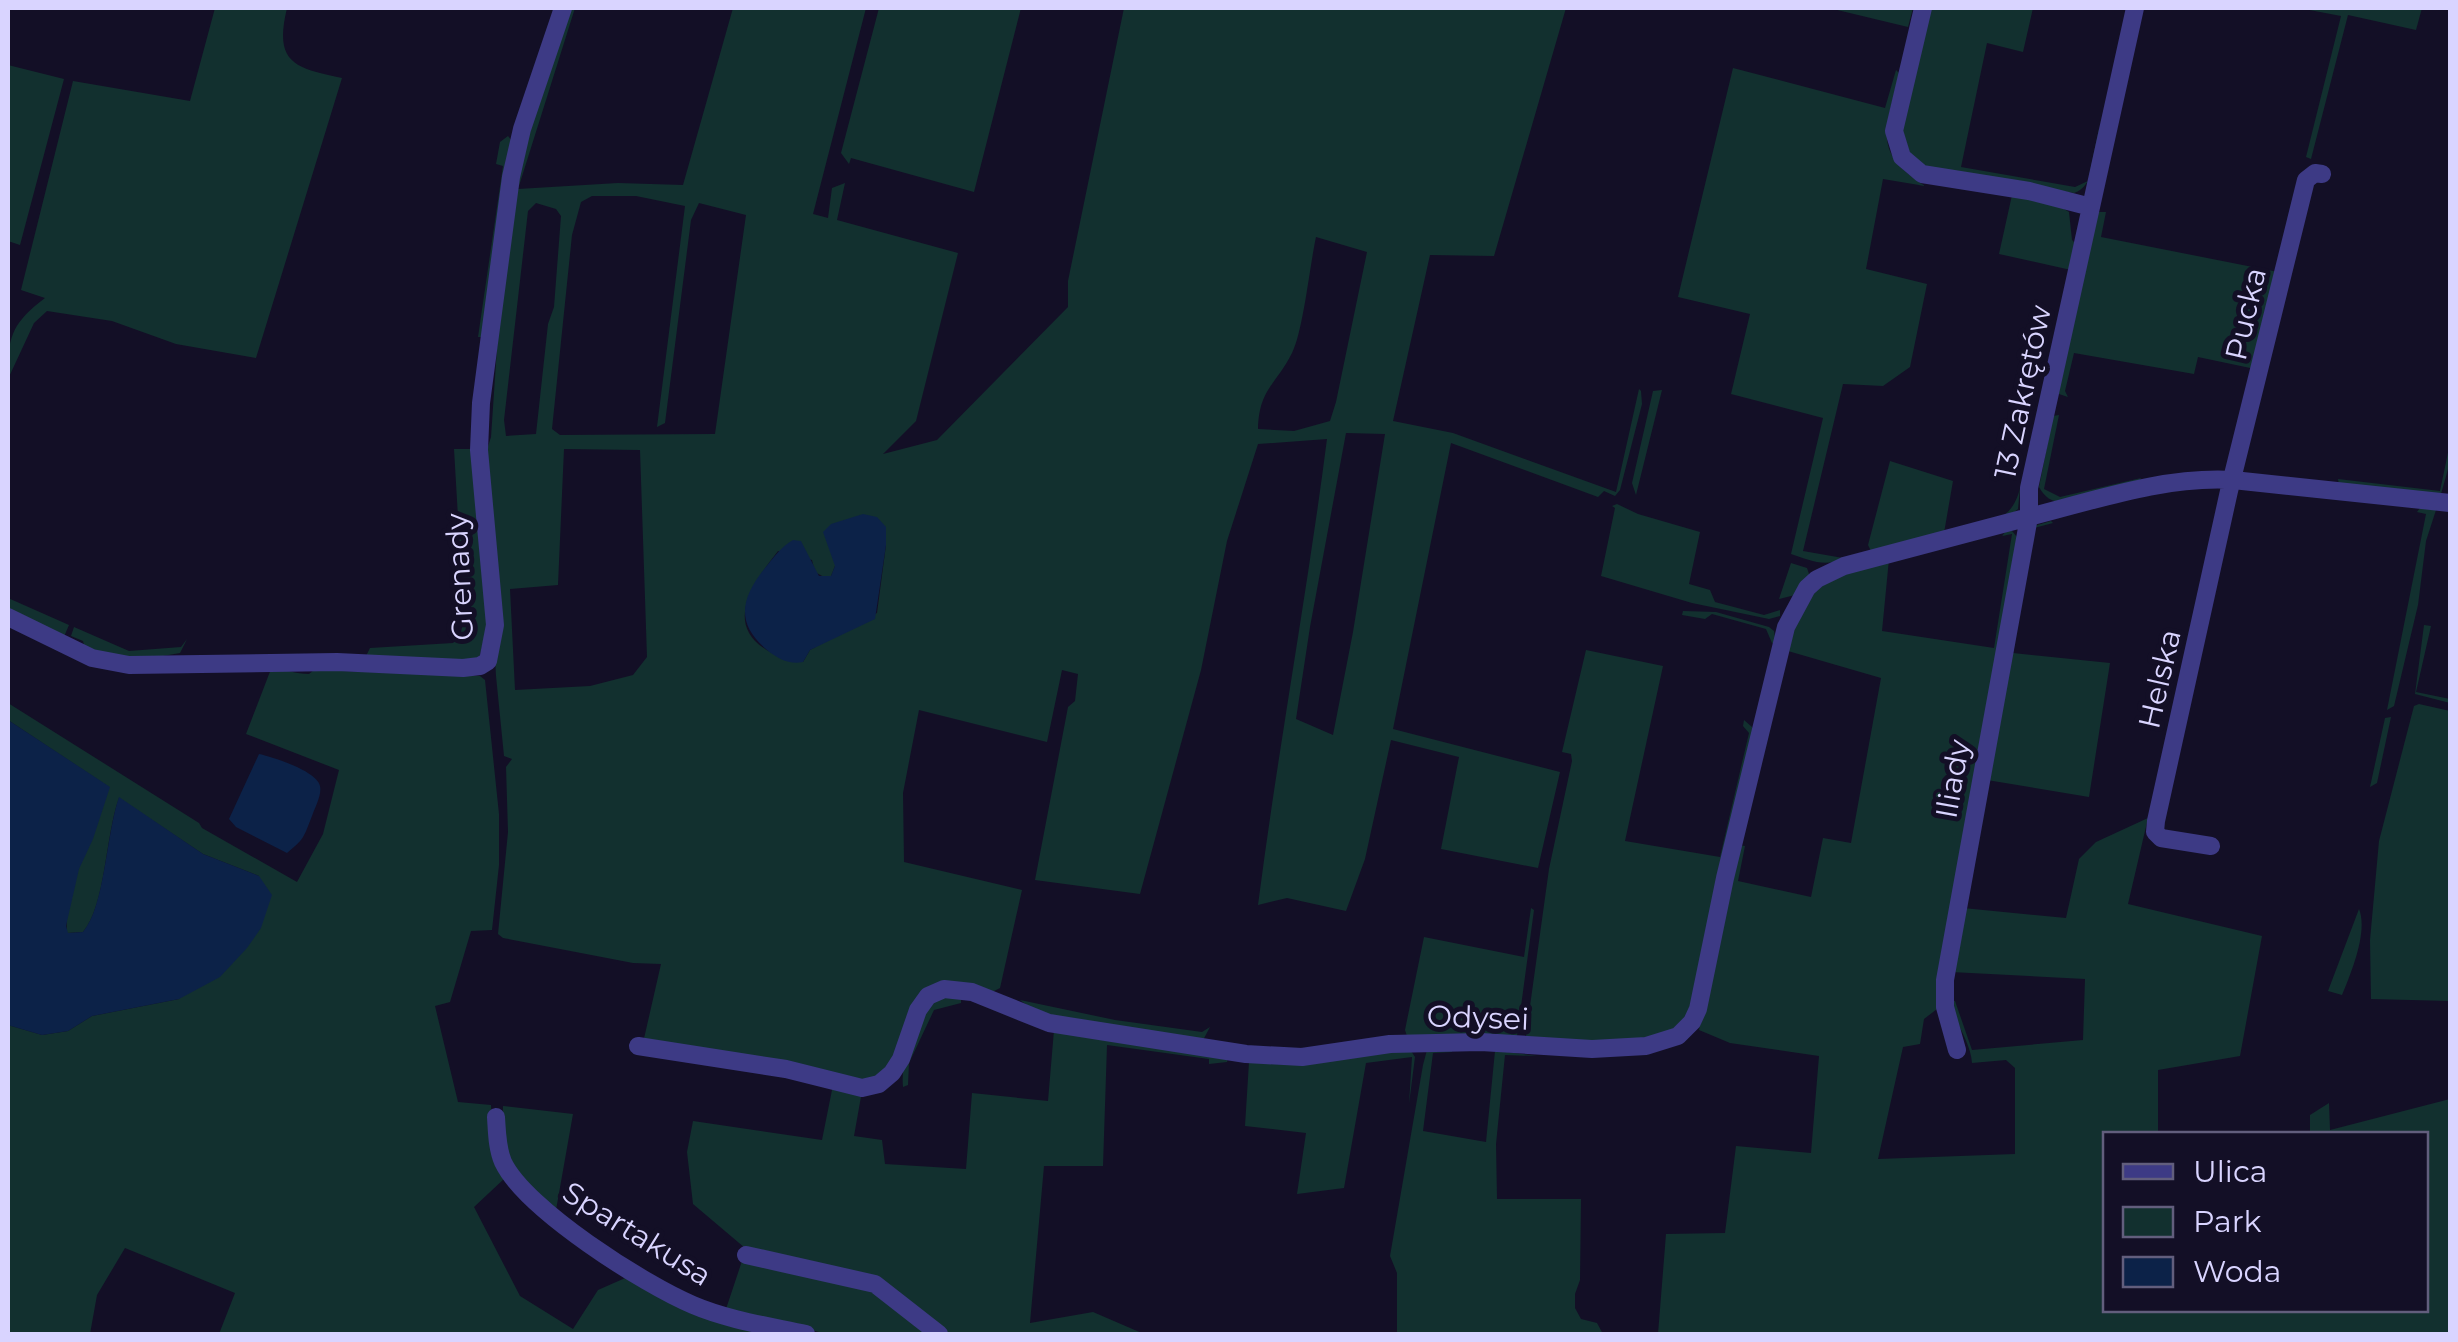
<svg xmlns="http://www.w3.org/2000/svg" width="2458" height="1342" font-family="Montserrat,sans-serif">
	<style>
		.green { fill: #12302f; fill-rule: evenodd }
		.water { fill: #0c2248 }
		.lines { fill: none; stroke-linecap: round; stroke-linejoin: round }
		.minor { stroke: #3d3a85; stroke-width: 18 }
		.labels { text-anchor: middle; stroke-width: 10; stroke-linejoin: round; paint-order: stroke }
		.street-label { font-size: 30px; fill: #d9d4ff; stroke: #130f26 }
	</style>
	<rect width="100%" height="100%" fill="#130f26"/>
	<!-- green -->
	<path class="green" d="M215,8H287C274,62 293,68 342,78L256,358L176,344L112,321L47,311L34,323L8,379C7,337 12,323 45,298L21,290L73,81L190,101Z
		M570,8H575L518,189L618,183L683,185L733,8H866L813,214L828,218L832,188L845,183L837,220L958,253L916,421L883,454L937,440L1068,307V281L1124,8H1566L1494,256L1430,255L1393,421L1453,433L1616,492L1639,389L1641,391L1642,404L1620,490L1615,496L1604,491L1598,497L1451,443L1393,729L1560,772L1538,868L1441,849L1459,757L1391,740L1365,859L1346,911L1287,898L1258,905C1278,749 1307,595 1327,439L1258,444L1227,541L1201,670L1140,894L1035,880L1068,707L1075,701L1078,674L1062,670L1047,742L919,710L903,793L904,862L1022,890L1000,988L992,992L941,984L891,1066L869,1081L643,1043L661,964L633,963L503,938L498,934L508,832L506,767L512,759L504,756L496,676L485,456L491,437L498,333L516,186L535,112ZM592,196H636L685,206L657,427L665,423L691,220L699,203L746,215L715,434L560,435L552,429L572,235L581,202ZM536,203L556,209L561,216L554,307L548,324L536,434L506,436L504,420L528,211ZM1316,237L1367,252L1336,402L1330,421L1294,431L1258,429C1259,389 1276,385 1292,353C1303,332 1310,264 1316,237ZM1346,433L1385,434L1353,632L1333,735L1296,719L1310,627ZM564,449L640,450L647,657L633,675L590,686L515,690L510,589L558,585ZM886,545L877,613L810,650L803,662C794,659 780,658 772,653C720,626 754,582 778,551L812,560L815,572L824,577L831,576L835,566Z
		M879,8H1021L974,192L851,158L849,164L841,153Z
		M1829,8H1913L1908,27Z
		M1929,8H2033L2023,52L1987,43L1961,167L2075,187L2088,181L2099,128C2099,147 2095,187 2074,193L1932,171L1912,160L1901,126Z
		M2299,8H2422L2416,30L2348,15L2311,159L2306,157L2341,16Z
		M8,65L64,79L20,245L8,241Z
		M1733,68L1885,108L1896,70L1899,73C1887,129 1870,151 1925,186L1883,179L1866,269L1927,284L1910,367L1883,386L1843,384L1803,551L1843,558C1826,568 1809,560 1791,554L1823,418L1731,394L1750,314L1678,297Z
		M508,136L512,141L483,337H478L503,166L496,164L500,142Z
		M2012,195L2059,206L2069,212L2072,240L2077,245L2071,270L1999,254Z
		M2098,212H2106L2101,237L2278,272L2255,369L2198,357L2194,374L2074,353L2065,391L2068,397L2056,393Z
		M1662,390L1636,495L1632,483L1653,391Z
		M2059,415L2044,489L2060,497L2141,478L2138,483L2063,503C2051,501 2045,498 2039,487L2053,416Z
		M2450,443V462L2441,494L2339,485L2338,479L2440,491Z
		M454,449H475L487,625L480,655L474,661L365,658L370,648L453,643L460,636L464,619Z
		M1890,461L1953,481L1944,533C1980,524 2011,527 2020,488L2018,509L2005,520L1872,553L1868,545Z
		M1617,504L1638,514L1700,532L1689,584L1710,590L1715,602L1764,615L1780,610V616L1769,619L1692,603L1601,576L1615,508L1612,506Z
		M2420,508L2436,510L2426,541L2418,605L2394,706L2387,710L2426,514L2417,512Z
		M2051,521L2053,523L2034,528L2013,653L2110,663L2089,797L1987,780L2034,526Z
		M2006,531H2012L2017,537L1937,1009L1924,1019L1920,1044L1903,1047L1878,1159L2015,1154V1068L2006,1060L1972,1063C1971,1043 1955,1022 1948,1001H1955L1972,1050L2083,1040L2085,979L1951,972L1963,908L2066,918L2079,859L2096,842L2148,818L2128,904L2262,936L2240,1056L2158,1070V1134H2106V1310H2426V1134H2301L2310,1133V1115L2329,1103L2330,1130L2450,1099V1334H1658L1666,1234L1725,1233L1736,1146L1811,1153L1819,1056L1730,1043L1699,1030L1737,845L1745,846L1738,881L1811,897L1823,838L1851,843L1881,678L1788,651L1799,607L1831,578L1889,559L1882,631L1994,648L2012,534L2002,536Z
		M1791,563L1807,568L1810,577L1795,595L1779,599Z
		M8,598L69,625L63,639L8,610Z
		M1683,611L1716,612L1769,627L1774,631L1776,644L1772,643L1766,629L1712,614L1705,619L1682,615Z
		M2424,625L2431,626L2416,692L2450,699V703L2415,694Z
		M74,627L129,651L181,647L187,639L180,653L140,660L85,649L83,641L71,636Z
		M1586,650L1663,666L1625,841L1720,857L1749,733L1743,726L1744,720L1752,727L1754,734L1695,1004L1680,1027L1626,1045L1527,1039L1526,1035L1549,869L1572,761L1571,754L1562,752Z
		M271,669C285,669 296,674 309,674L314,670L480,676L485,680L499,814V865L492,930L471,931L450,1002L435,1006L458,1102L491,1105L493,1146L505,1178L474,1207L520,1296L573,1329L598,1290L632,1275L790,1334H219L235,1293L125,1248L97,1295L90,1334H8V1025L42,1035L68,1031L92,1016L179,999L259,876L203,854L119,798C105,836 106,905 83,932L67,933C63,888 97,830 109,787L8,720V703L199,823L202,828L297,882L323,834L339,770L246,734Z
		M2419,704L2450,711V1001L2371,999L2370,940L2379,841L2414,706Z
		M2391,717L2377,783L2370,787L2385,718Z
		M1531,908L1534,910L1517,1036L1408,1039L1405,1030L1424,937L1524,957Z
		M2359,909C2368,931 2352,971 2342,995L2328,991Z
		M935,998H961V1003L934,1010L909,1063L908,1085L903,1087C900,1054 917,1023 935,998Z
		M1020,1000L1115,1020L1202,1032L1210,1027L1202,1042C1155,1035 1055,1029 1020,1000Z
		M1054,1030L1228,1058L1227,1062L1209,1064V1059L1107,1045L1103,1166H1044L1030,1323L1093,1312L1144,1334H945L900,1297L745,1248L693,1204L687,1152L693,1121L822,1140L833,1085L862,1091L854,1136L882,1140L885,1164L966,1169L972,1093L1048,1101Z
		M1452,1046V1052L1433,1053L1423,1131L1486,1142L1495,1051H1467L1469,1047L1537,1056L1505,1055L1496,1144L1497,1199H1581L1580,1280L1575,1294V1308L1581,1319L1597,1323L1603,1334H1397V1273L1390,1256L1423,1065L1427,1050Z
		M1411,1051L1415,1057L1409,1104L1412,1057L1366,1063L1344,1188L1297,1194L1306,1133L1245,1126L1249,1062Z
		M503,1106L573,1114L556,1210C517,1175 501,1162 503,1106Z
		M743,1258L863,1283L932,1334H827L726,1309Z"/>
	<!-- water -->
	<path class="water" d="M863,514L877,517L886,527V545L875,619L810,650L803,662C790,665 778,659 767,650C735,623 741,598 765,568C774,557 781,547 793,540L801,541L819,576H831L835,566L823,532L831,524Z
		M8,720L110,787L93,839L79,869L66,926L68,933L83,932C105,906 106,835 119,797L203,854L259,876L272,895L261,928L247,948L220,977L179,999L92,1016L68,1031L42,1035L8,1025Z
		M259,754C273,757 317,771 320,786C322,795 315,807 312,816C303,839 304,839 287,853L236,827L229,819Z"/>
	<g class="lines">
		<!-- minor -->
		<path class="minor" d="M1923,8L1894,131L1902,157L1922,174L2029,191L2091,207L2029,488V517C2096,500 2164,476 2233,480L2450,503
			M2091,207L2135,8
			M8,617L92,658L129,665L337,662L463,668L480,666L488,661L495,625L479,450L481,403L511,177L522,129L563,8
			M2211,846L2161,838L2155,832L2156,821L2229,491L2306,180L2315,173L2322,174
			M638,1046L786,1069L862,1088L879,1084L892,1073L901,1059L918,1010L928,996L944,989L972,992L1049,1023L1246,1054L1302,1057L1390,1044L1481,1042L1592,1049L1646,1046L1678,1036L1692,1022L1698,1009L1725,878L1786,627L1807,588L1817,579L1844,566L2029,517L1945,980V1007L1957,1050
			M496,1117C497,1132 497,1148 503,1162C525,1209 645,1285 693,1305C728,1320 769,1326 806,1334
			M746,1255L875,1284L939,1334"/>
	</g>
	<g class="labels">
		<!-- street labels -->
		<g class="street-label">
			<text transform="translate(2246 314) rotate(-77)" y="10">Pucka</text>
			<text transform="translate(2023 392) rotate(-78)" y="10">13 Zakrętów</text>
			<text transform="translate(460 577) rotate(-93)" y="10">Grenady</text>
			<text transform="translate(2160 679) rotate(-77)" y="10">Helska</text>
			<text transform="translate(1953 779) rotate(-80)" y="10">Iliady</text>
			<text transform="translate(1478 1018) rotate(2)" y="10">Odysei</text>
			<text transform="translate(637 1234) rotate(32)" y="10">Spartakusa</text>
		</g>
	</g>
	<!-- border -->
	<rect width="2458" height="1342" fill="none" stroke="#d9d4ff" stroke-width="20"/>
	<!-- legend -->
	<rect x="2103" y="1132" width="325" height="180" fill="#130f26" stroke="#625e7d" stroke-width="2.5"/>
	<rect x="2123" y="1164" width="50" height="15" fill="#3d3a85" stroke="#625e7d" stroke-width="2.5"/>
	<text x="2193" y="1182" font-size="30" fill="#d9d4ff">Ulica</text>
	<rect x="2123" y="1207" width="50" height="30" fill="#12302f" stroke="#625e7d" stroke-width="2.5"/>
	<text x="2193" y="1232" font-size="30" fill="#d9d4ff">Park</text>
	<rect x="2123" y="1257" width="50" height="30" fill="#0c2248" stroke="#625e7d" stroke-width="2.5"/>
	<text x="2193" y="1282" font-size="30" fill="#d9d4ff">Woda</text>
</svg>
